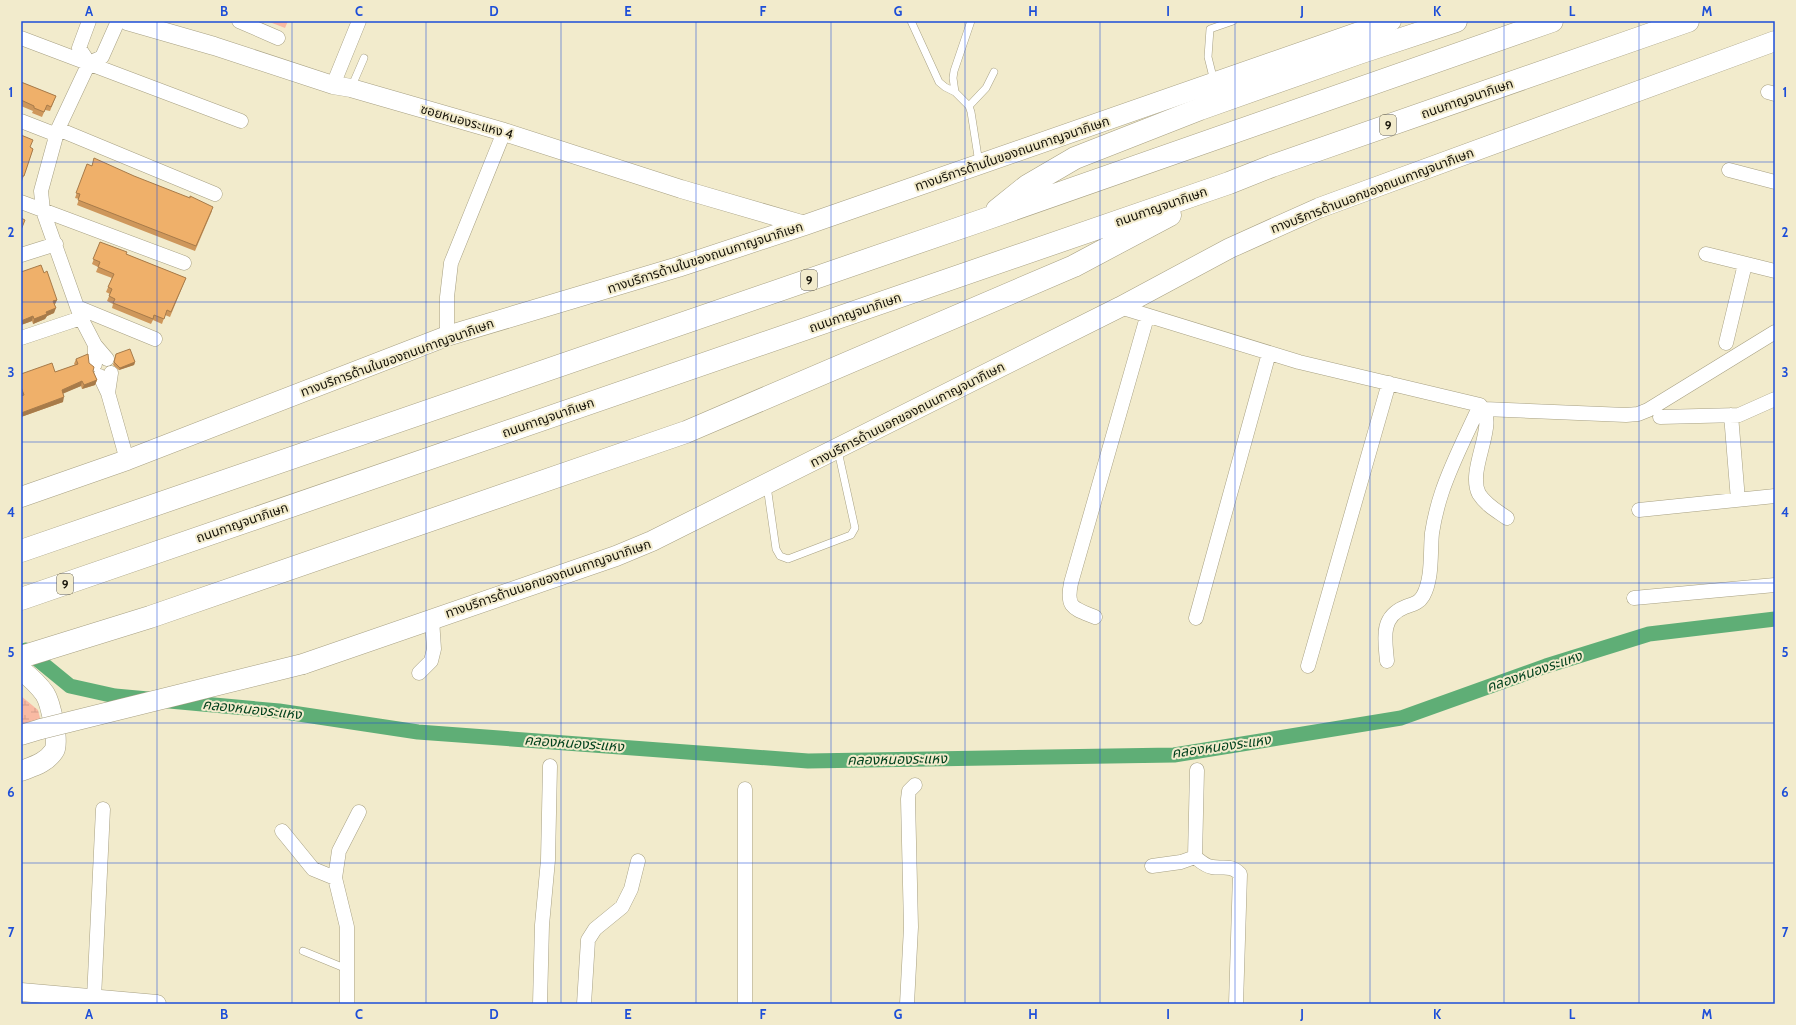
<svg xmlns="http://www.w3.org/2000/svg" width="1796" height="1025" font-family="Cabin,'Noto Sans Thai',sans-serif">
	<style>
		.wetland { fill: url(#wetland-marsh) }
		.park { fill: url(#park-tufts) }
		.lines { fill: none; stroke-linecap: round; stroke-linejoin: round }
		.canal { stroke: #5fae76; stroke-width: 15 }
		.service-casing { stroke: #a7a083; stroke-width: 8 }
		.minor-casing { stroke: #a7a083; stroke-width: 15 }
		.tertiary-casing { stroke: #a7a083; stroke-width: 19 }
		.secondary-casing { stroke: #a7a083; stroke-width: 21 }
		.motorway-casing { stroke: #a7a083; stroke-width: 23 }
		.service { stroke: #fff; stroke-width: 7 }
		.minor { stroke: #fff; stroke-width: 14 }
		.tertiary { stroke: #fff; stroke-width: 18 }
		.secondary { stroke: #fff; stroke-width: 20 }
		.motorway { stroke: #fff; stroke-width: 22 }
		.secondary-bridge-casing { stroke: #a7a083; stroke-width: 21; stroke-linecap: butt }
		.secondary-bridge { stroke: #fff; stroke-width: 20 }
		.wall { fill: #ce975b }
		.shaded-wall { fill: #a77b4a }
		.building { fill: #efb06a; stroke: #a77b4a }
		.grid { fill: none; stroke: #1d4ed8; stroke-width: 1; stroke-opacity: 0.55 }
		.labels { text-anchor: middle; stroke-width: 4; stroke-linejoin: round; paint-order: stroke }
		.shield { fill: #f2ebcc; stroke: #585444; stroke-width: 1 }
		.shield-label { font-size: 12px; font-weight: bold; fill: #161309 }
		.street-label { font-size: 13px; fill: #161309; stroke: #f2ebcc }
		.water-label { font-size: 14px; font-style: italic; fill: #02421e; stroke: #f2ebcc }
		.neatline { fill: none; stroke: #1d4ed8; stroke-width: 1.5 }
		.grid-label { font-size: 13px; text-anchor: middle; font-weight: bold; fill: #1d4ed8 }
	</style>
	<defs>
		<pattern id="wetland-marsh" width="20" height="14" patternUnits="userSpaceOnUse"><rect width="20" height="14" fill="#f9baa3"/><path d="M1 5h8M5 5V1M11 12h8M15 12V8" fill="none" stroke="#d59f8b"/></pattern>
		<pattern id="park-tufts" width="24" height="20" patternUnits="userSpaceOnUse"><rect width="24" height="20" fill="#f9baa3"/><path d="M3 7l-1-3M5 7V3M7 7l1-3M15 17l-1-3M17 17v-4M19 17l1-3" fill="none" stroke="#d59f8b"/></pattern>
	</defs>
	<rect width="100%" height="100%" fill="#f2ebcc"/>
	<!-- wetland -->
	<path class="wetland" d="M21,696L38,710L41,722L21,728Z"/>
	<!-- park -->
	<path class="park" d="M267,21H288L285,28Z"/>
	<g class="lines">
		<!-- canal -->
		<path class="canal" d="M26,650L70,686L115,696L279,711L418,732L808,761L1174,755L1401,718L1546,666L1649,634L1775,619"/>
		<!-- service casing -->
		<g class="service-casing">
			<path id="service" d="M911,21L939,82L945,87L955,92
				M971,21L954,71L953,78L955,92L969,106L971,112L979,163
				M1214,81L1208,57L1210,29L1233,21
				M351,88L364,58
				M969,106L986,88L994,72
				M767,486L776,549L780,556L788,559L851,535L855,528L838,451
				M303,951L347,969"/>
		</g>
		<!-- minor casing -->
		<g class="minor-casing">
			<path id="minor" d="M89,21L79,48L89,63
				M239,21L278,38
				M21,38L241,121
				M333,85L359,21
				M1768,92L1775,94
				M21,121L57,135
				M58,129L215,194
				M1729,170L1775,182
				M21,202L184,263
				M1706,254L1775,271
				M21,255L56,244
				M77,307L155,339
				M1120,307L1299,362L1480,405C1467,434 1452,462 1442,492C1438,504 1434,520 1432,533C1430,552 1433,578 1423,596C1419,603 1413,604 1405,607C1380,617 1385,639 1387,661
				M447,336V297L451,263L504,132
				M21,338L81,318
				M1726,343L1745,264
				M95,345V364
				M107,359L95,345L81,318L43,211L41,191L58,129L89,63L102,57L118,21
				M100,376L108,393L127,460
				M108,393L111,373
				M1480,405C1500,422 1466,469 1479,494C1486,505 1497,511 1507,518
				M1484,409L1626,415L1638,414L1648,410L1775,332
				M1731,415L1738,500
				M1660,417L1739,415L1775,399
				M1639,510L1775,496
				M1634,598L1775,585
				M1095,617C1073,608 1066,608 1071,583L1147,317
				M1196,618L1269,353
				M1308,666L1389,383
				M419,673L431,661L434,649L432,619
				M1197,770L1195,857C1200,861 1205,866 1212,867C1223,869 1231,864 1240,874L1236,1004
				M282,831L313,869L335,878
				M1152,866L1181,862L1195,857
				M94,998L103,809
				M347,1004V927L335,878L339,851L359,812
				M540,1004L542,925L548,860L550,766
				M584,1004L588,940L595,929L622,907L631,889L638,861
				M745,1004V789
				M907,1004L911,927L908,799L909,791L915,785"/>
		</g>
		<!-- tertiary casing -->
		<g class="tertiary-casing">
			<path id="tertiary" d="M127,21L214,46L333,85L351,88L504,132L681,189L805,225
				M21,992L157,1004"/>
		</g>
		<!-- secondary casing -->
		<g class="secondary-casing">
			<path id="secondary" d="M21,497L127,460L447,336L678,267L805,225L1391,21
				M303,664L616,556L652,541L1120,307L1230,248L1319,208L1775,41
				M21,670C30,677 38,684 45,694C50,702 60,743 54,751C46,763 34,766 21,771
				M21,735L41,729"/>
		</g>
		<!-- motorway casing -->
		<g class="motorway-casing">
			<path id="motorway" d="M997,210L1027,186L1075,158L1200,109L1359,53L1456,21
				M21,551L983,220L1552,21
				M21,599L1229,183L1272,166L1688,21
				M21,657L150,617L686,432L1074,266L1170,215"/>
		</g>
		<!-- service -->
		<use href="#service" class="service"/>
		<!-- minor -->
		<use href="#minor" class="minor"/>
		<!-- tertiary -->
		<use href="#tertiary" class="tertiary"/>
		<!-- secondary -->
		<use href="#secondary" class="secondary"/>
		<!-- motorway -->
		<use href="#motorway" class="motorway"/>
		<!-- secondary-bridge casing -->
		<g class="secondary-bridge-casing">
			<path id="secondary-bridge" d="M41,729L303,664"/>
		</g>
		<!-- secondary-bridge -->
		<use href="#secondary-bridge" class="secondary-bridge"/>
	</g>
	<!-- wall -->
	<path class="wall" d="M21,82L56,96L50,111L45,110L42,117L32,113L33,111L21,106Z
		M21,135L30,147L33,149L22,181H21Z
		M87,164L212,211L195,251L77,205L79,199L75,198Z
		M100,242L126,254L186,278L170,317L165,315L162,324L153,320L151,324L112,308L113,304L107,301L110,294L106,292L112,278L96,272L98,267L92,264Z
		M21,272L44,273L57,300L55,304L54,313L47,316L45,319L33,324L32,321L21,325Z
		M115,357L135,362L134,365L119,370L113,365Z
		M76,359L89,363L93,371L97,380L95,385L82,389L81,386L63,393V402L21,417V374L55,372L75,365L74,364Z"/>
	<!-- shaded-wall -->
	<path class="shaded-wall" d="M57,300L55,304L53,301Z
		M56,308L54,313L47,316L45,319L33,324L34,319L46,312Z
		M33,316L32,321L21,325V321Z
		M135,362L134,365L119,370L120,368Z
		M97,380L95,385L82,389L84,385Z
		M82,381L81,386L60,395L62,390Z
		M64,397L63,402L21,417V413Z"/>
	<!-- building -->
	<path class="building" d="M21,82L56,96L51,107L47,105L44,112L34,108V106L21,100Z
		M21,135L33,140L30,147L33,149L24,176H21Z
		M94,158L134,176L190,198V196L213,207L196,246L78,200L80,194L76,193L87,164L92,166Z
		M21,218L25,220L21,230Z
		M100,242L127,252L126,254L186,278L171,312L167,310L164,319L154,315L153,319L113,303L115,299L109,296L112,289L108,287L114,274L98,267L100,262L93,259Z
		M41,265L44,273L47,271L57,300L53,301L56,308L46,312L47,314L34,319L33,316L21,321V272Z
		M130,349L135,362L120,368L114,362L116,354Z
		M88,354L89,363L94,367L93,371L97,380L84,385L82,381L62,390L64,397L21,413V396L24,395L21,387V374L52,363L55,372L78,364L76,359Z"/>
	<!-- grid -->
	<path class="grid" d="M157,21V1004M292,21V1004M426,21V1004M561,21V1004M696,21V1004M831,21V1004M965,21V1004M1100,21V1004M1235,21V1004M1370,21V1004M1504,21V1004M1639,21V1004M21,162H1775M21,302H1775M21,442H1775M21,583H1775M21,723H1775M21,863H1775"/>
	<g class="labels">
		<!-- shield labels -->
		<g class="shield">
			<rect x="1380" y="115" width="16" height="20" rx="3"/>
			<rect x="801" y="270" width="16" height="20" rx="3"/>
			<rect x="57" y="574" width="16" height="20" rx="3"/>
		</g>
		<g class="shield-label">
			<text x="1388" y="129">9</text>
			<text x="809" y="284">9</text>
			<text x="65" y="588">9</text>
		</g>
		<!-- street labels -->
		<g class="street-label">
			<text transform="translate(1467 98) rotate(-19)" y="5">ถนนกาญจนาภิเษก</text>
			<text transform="translate(467 121) rotate(16)" y="5">ซอยหนองระแหง 4</text>
			<text transform="translate(1012 153) rotate(-19)" y="5">ทางบริการด้านในของถนนกาญจนาภิเษก</text>
			<text transform="translate(1372 190) rotate(-21)" y="5">ทางบริการด้านนอกของถนนกาญจนาภิเษก</text>
			<text transform="translate(1161 206) rotate(-19)" y="5">ถนนกาญจนาภิเษก</text>
			<text transform="translate(705 257) rotate(-18)" y="5">ทางบริการด้านในของถนนกาญจนาภิเษก</text>
			<text transform="translate(855 312) rotate(-19)" y="5">ถนนกาญจนาภิเษก</text>
			<text transform="translate(397 357) rotate(-20)" y="5">ทางบริการด้านในของถนนกาญจนาภิเษก</text>
			<text transform="translate(907 414) rotate(-27)" y="5">ทางบริการด้านนอกของถนนกาญจนาภิเษก</text>
			<text transform="translate(548 417) rotate(-19)" y="5">ถนนกาญจนาภิเษก</text>
			<text transform="translate(242 522) rotate(-19)" y="5">ถนนกาญจนาภิเษก</text>
			<text transform="translate(548 578) rotate(-19)" y="5">ทางบริการด้านนอกของถนนกาญจนาภิเษก</text>
		</g>
		<!-- water labels -->
		<g class="water-label">
			<text transform="translate(1534 671) rotate(-19)" y="5">คลองหนองระแหง</text>
			<text transform="translate(252 709) rotate(6)" y="5">คลองหนองระแหง</text>
			<text transform="translate(574 743) rotate(4)" y="5">คลองหนองระแหง</text>
			<text transform="translate(1221 746) rotate(-8)" y="5">คลองหนองระแหง</text>
			<text transform="translate(897 759) rotate(-1)" y="5">คลองหนองระแหง</text>
		</g>
	</g>
	<!-- border -->
	<rect width="1796" height="1025" fill="none" stroke="#f2ebcc" stroke-width="44"/>
	<rect x="22" y="22" width="1752" height="981" class="neatline"/>
	<g class="grid-label">
		<text x="89" y="16">A</text>
		<text x="224" y="16">B</text>
		<text x="359" y="16">C</text>
		<text x="494" y="16">D</text>
		<text x="628" y="16">E</text>
		<text x="763" y="16">F</text>
		<text x="898" y="16">G</text>
		<text x="1033" y="16">H</text>
		<text x="1168" y="16">I</text>
		<text x="1302" y="16">J</text>
		<text x="1437" y="16">K</text>
		<text x="1572" y="16">L</text>
		<text x="1707" y="16">M</text>
		<text x="11" y="97">1</text>
		<text x="1785" y="97">1</text>
		<text x="11" y="237">2</text>
		<text x="1785" y="237">2</text>
		<text x="11" y="377">3</text>
		<text x="1785" y="377">3</text>
		<text x="11" y="517">4</text>
		<text x="1785" y="517">4</text>
		<text x="11" y="657">5</text>
		<text x="1785" y="657">5</text>
		<text x="11" y="797">6</text>
		<text x="1785" y="797">6</text>
		<text x="11" y="937">7</text>
		<text x="1785" y="937">7</text>
		<text x="89" y="1019">A</text>
		<text x="224" y="1019">B</text>
		<text x="359" y="1019">C</text>
		<text x="494" y="1019">D</text>
		<text x="628" y="1019">E</text>
		<text x="763" y="1019">F</text>
		<text x="898" y="1019">G</text>
		<text x="1033" y="1019">H</text>
		<text x="1168" y="1019">I</text>
		<text x="1302" y="1019">J</text>
		<text x="1437" y="1019">K</text>
		<text x="1572" y="1019">L</text>
		<text x="1707" y="1019">M</text>
	</g>
</svg>
